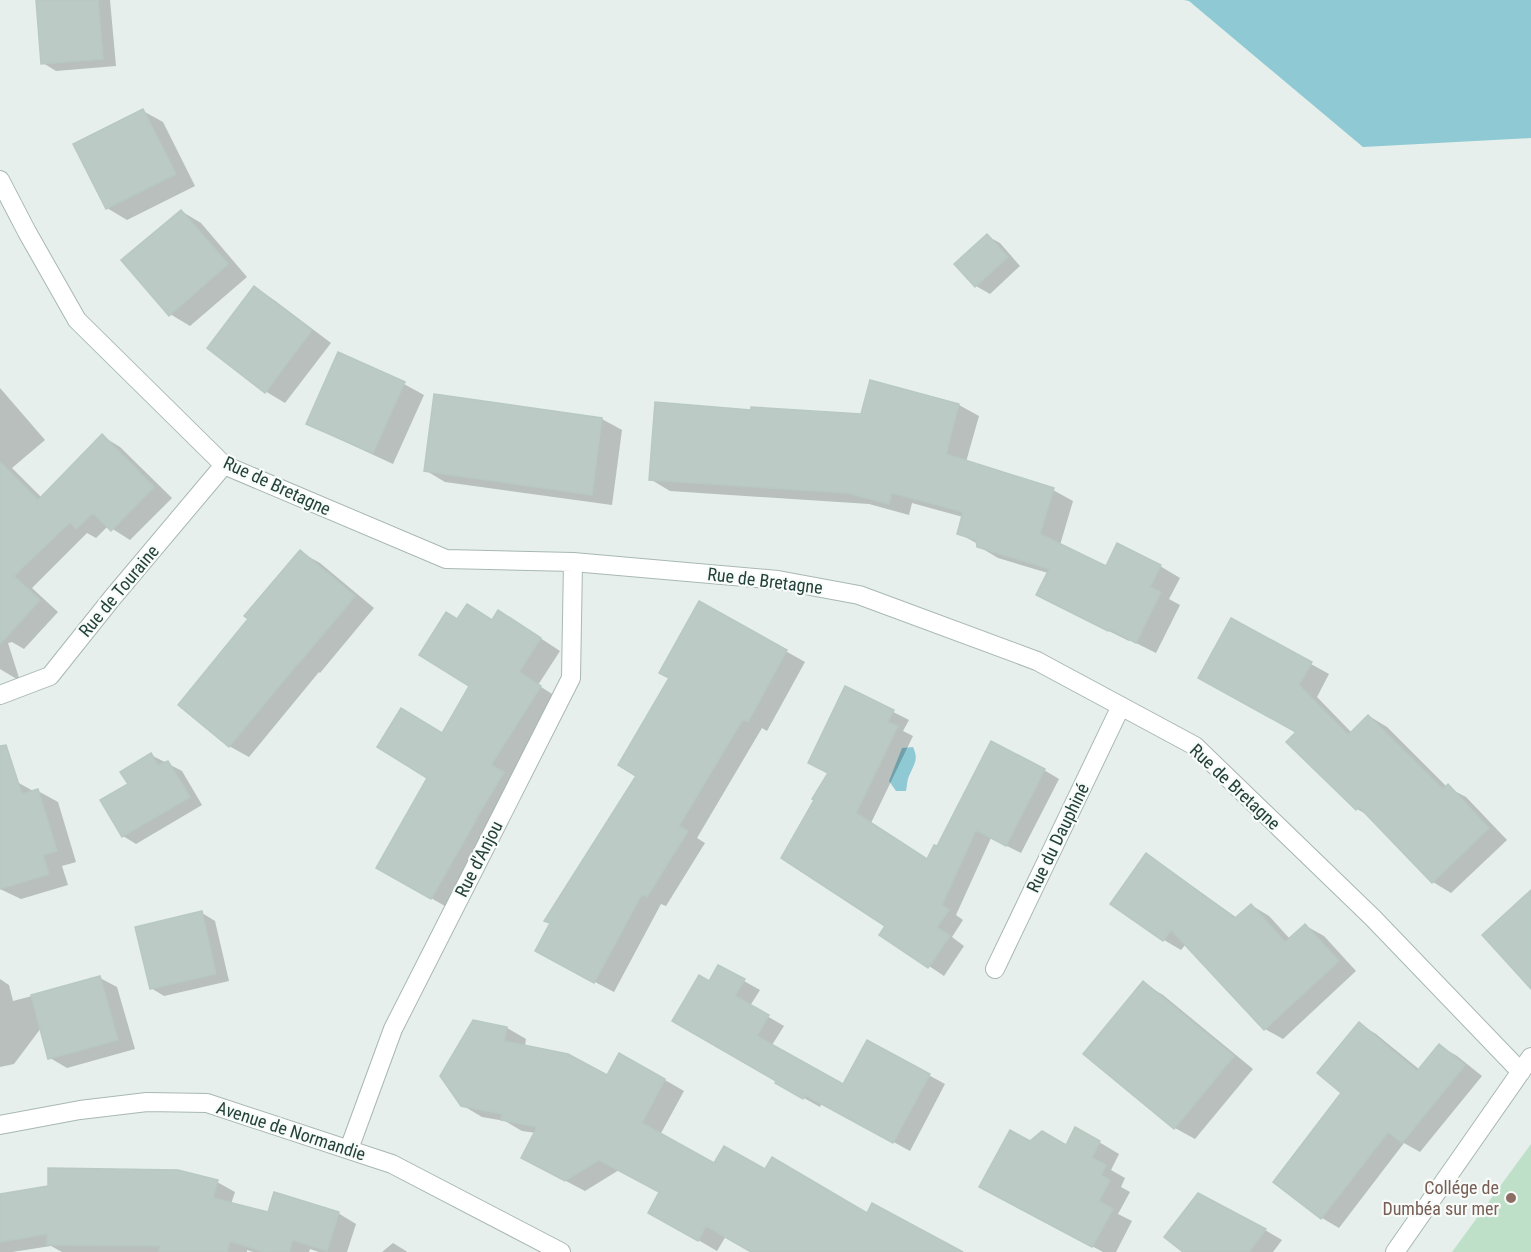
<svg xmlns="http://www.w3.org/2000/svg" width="1531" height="1252" font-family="'Roboto Condensed',sans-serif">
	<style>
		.green { fill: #bfe0c8 }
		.water { fill: #8ec9d4 }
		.shadow { fill: #0003 }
		.building { fill: #bbcac4; stroke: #b8c9c2; stroke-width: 1.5 }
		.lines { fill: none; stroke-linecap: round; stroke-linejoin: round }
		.minor-casing { stroke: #a8b8b2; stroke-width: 20 }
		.minor { stroke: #fff; stroke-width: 18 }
		.education-dot { fill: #8d6e63; stroke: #f7fbf9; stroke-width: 2 }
		.labels { text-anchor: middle; stroke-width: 4.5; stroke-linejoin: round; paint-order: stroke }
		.street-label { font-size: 18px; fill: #24423a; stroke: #f7fbf9 }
		.education-label { font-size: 18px; fill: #785e54; stroke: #f7fbf9; text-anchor: end }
	</style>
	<rect width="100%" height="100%" fill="#e6efeb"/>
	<!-- green -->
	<path class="green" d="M1531,1144V1252H1452Z"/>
	<!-- water -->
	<path class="water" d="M1184,0H1531V138L1363,147L1189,1Z
		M913,747C919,760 914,764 909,776C907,780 907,786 906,791H896L889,781L902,748Z"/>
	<!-- shadow -->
	<path class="shadow" d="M37,0H110L116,66L56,71L43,63Z
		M143,111L163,122L195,186L127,220L107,208Z
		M181,211L201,223L247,277L190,326L170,314Z
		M987,236L1000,243L1020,266L990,294L976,286L956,264Z
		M254,288L274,300L331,343L285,403L265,391Z
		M404,384L424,395L393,464L328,434L308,423Z
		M0,388L45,440L12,468L42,498L102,436L120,447L172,498L130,540L108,526L96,538L87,533L32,588L58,612L24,649L12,642L8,643L20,681L0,669Z
		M436,395L602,419L622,430L612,505L445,482L425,470Z
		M959,405L979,416L966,462L1053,490L1073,501L1060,545L1106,568L1160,566L1180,578L1169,599L1180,605L1156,653L1130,640L1129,641L1058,606L1048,573L998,558L978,546V544L958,533L963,517L912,503L909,515L869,504L670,491L650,479L753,412L862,416Z
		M300,552L320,563L374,608L320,673L319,672L249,757L229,746L250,619Z
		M700,603L805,662L767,731L762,728L697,838L705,843L666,906L661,904L614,992L555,961L639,775L670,678Z
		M1232,620L1329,674L1317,697L1352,733L1369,716L1387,727L1447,787L1466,797L1507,840L1451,893L1433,882L1371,817L1357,809L1298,732Z
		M458,621H493L519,624L560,651L538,685L560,699L510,777L523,785L452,910L378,868L429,777L443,735L471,686Z
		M846,688L909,720L903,731L913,736L871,823L928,861L938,848L1044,770L1059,779L1021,853L991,838L956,915L963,920L952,937L964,946L944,976L881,934L887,925L830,773Z
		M151,755L182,771L202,805L136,844L123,836Z
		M17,782L35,792L38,791L58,802L76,862L62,866L68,885L21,899L0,889V787Z
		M1147,855L1164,866L1237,918L1251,905L1269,916L1290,939L1306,926L1324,936L1356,971L1283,1039L1265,1029L1186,944L1181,950L1164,940Z
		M202,913L215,921L229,981L164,996L151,988Z
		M719,967L760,990L750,1006L784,1026L772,1045L843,1086L868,1042L945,1084L910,1151L822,1103L820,1107L777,1083L709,983Z
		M100,978L117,987L135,1049L67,1068L50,1058L41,1028L14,1064L0,1067V979L9,985L13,1001Z
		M1143,983L1163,995L1253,1069L1195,1139L1175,1128L1086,1054Z
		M474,1021L507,1028L526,1039L525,1046L608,1077L665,1080L684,1091L660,1135L714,1165L766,1172L957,1252H754L726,1236L717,1251L650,1212L661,1192L619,1170L585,1191L543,1169L536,1133L522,1131L505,1121L482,1117L462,1105Z
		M1359,1024L1376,1034L1420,1070L1440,1046L1457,1056L1482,1076L1420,1152L1404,1143L1339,1228L1322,1218Z
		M1099,1142L1119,1154L1111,1170L1125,1178L1121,1187L1130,1192L1118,1214L1132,1221L1116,1252H1103L1001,1198L1031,1143L1067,1147Z
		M217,1182L235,1192L231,1204L269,1214L338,1213L356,1224L347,1252H319L310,1249L309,1252H253L247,1250V1252H62L51,1246L12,1252H0V1195Z
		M1198,1195L1265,1230L1282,1240L1273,1252H1186Z
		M393,1243L406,1251L407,1252H382Z"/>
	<!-- building -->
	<path class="building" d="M36,0H98L103,59L41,64Z
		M143,109L176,174L106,209L73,144Z
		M181,210L228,264L169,316L121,260Z
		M987,234L1008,257L975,287L954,264Z
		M254,286L312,330L265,393L207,348Z
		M338,352L405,382L373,453L306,424Z
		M870,380L959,404L946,454L1054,488L1040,534L1106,566L1117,543L1161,565L1150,587L1161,592L1136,643L1109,629L1108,631L1036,595L1049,569L977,547L976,540L957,534L963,512L892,493L889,504L848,493L649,480L655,402L751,410V407L861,414Z
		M434,394L602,418L592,495L424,471Z
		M102,434L154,487L111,531L93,513L76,529L70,522L14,576L40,600L0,644V462L38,500Z
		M300,550L355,596L299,663V662L229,747L178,705L248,619L244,616Z
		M699,601L787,650L748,722L743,719L679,826L688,831L647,897L642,894L594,983L535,951L550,923L544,921L636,776L618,765L669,678L659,673Z
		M467,604L492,620L498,610L541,638L519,672L541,686L491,765L504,772L475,820H476L431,899L376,868L427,778L377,747L401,708L442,733L469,686L419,655L446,612L457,619Z
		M1231,618L1312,662L1299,685L1348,735L1368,715L1443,789L1448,784L1489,828L1432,883L1359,807L1356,810L1286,742L1296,732L1198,678Z
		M845,686L894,710L888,722L898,726L856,813L927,859L934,845L937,846L991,741L1045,769L1006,846L976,830L942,905L949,910L937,927L950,936L928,968L879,935L885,926L781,858L814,800L812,799L828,773L808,763Z
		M6,745L22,794L38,789L57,851L43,855L49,874L0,889V746Z
		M151,753L158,765L168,761L190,797L122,837L100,800L128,784L120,772Z
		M1146,853L1235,918L1251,904L1285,942L1305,924L1339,961L1264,1030L1171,930L1163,941L1110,904Z
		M1531,890V989L1482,935Z
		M202,911L216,974L150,989L135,927Z
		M718,965L745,979L735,996L769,1015L757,1036L843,1084L867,1040L930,1074L893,1143L805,1095L803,1099L775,1083L776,1081L672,1021L699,975L709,981Z
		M100,976L118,1040L48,1059L31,995Z
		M1143,981L1234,1056L1174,1129L1083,1054Z
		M473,1020L507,1027L504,1041L568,1054L607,1075L619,1053L665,1079L642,1123L714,1163L724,1146L765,1169L772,1157L867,1213L872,1203L963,1252H751L706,1226L698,1241L648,1213L659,1192L599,1160L565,1181L521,1158L537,1127L501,1120L502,1114L461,1106L440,1076Z
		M1359,1022L1417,1071L1439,1044L1465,1065L1402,1143L1388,1132L1321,1219L1273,1182L1341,1093L1317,1073Z
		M1075,1127L1100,1141L1092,1158L1106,1165L1101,1175L1110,1180L1099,1201L1113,1209L1092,1247L979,1187L1010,1130L1030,1141L1042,1131L1066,1145Z
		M48,1168L178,1170L218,1180L213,1198L268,1212L274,1192L339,1212L327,1251L293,1240L289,1252H264L230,1241L227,1252H159L160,1246L47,1245V1234L0,1242V1194L48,1186Z
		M1198,1193L1266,1229L1249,1252H1183L1164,1237Z"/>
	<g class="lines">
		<!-- minor casing -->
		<g class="minor-casing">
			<path id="minor" d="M0,180L27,232L77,320L224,465L446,559L573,562L778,580L859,595L1037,661L1195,746L1373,918L1521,1072
				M0,695L50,676L113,597L224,465
				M995,969L1121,706
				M0,1125L80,1110L147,1102L207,1103L392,1164L561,1252
				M349,1149L393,1029L571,678L573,562
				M1395,1252L1531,1057"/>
		</g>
		<!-- minor -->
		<use href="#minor" class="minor"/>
	</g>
	<!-- markers -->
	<circle class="education-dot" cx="1511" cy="1198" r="6"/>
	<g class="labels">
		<!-- street labels -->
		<g class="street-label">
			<text transform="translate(277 486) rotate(25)" y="6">Rue de Bretagne</text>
			<text transform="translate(765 581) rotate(7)" y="6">Rue de Bretagne</text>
			<text transform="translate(119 591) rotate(-50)" y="6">Rue de Touraine</text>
			<text transform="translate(1235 787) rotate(43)" y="6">Rue de Bretagne</text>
			<text transform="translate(1058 838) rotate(-64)" y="6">Rue du Dauphiné</text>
			<text transform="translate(479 859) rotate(-63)" y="6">Rue d'Anjou</text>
			<text transform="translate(291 1131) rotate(18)" y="6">Avenue de Normandie</text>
		</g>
		<!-- education labels -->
		<g class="education-label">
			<text x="1499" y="1194">Collége de<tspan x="1499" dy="21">Dumbéa sur mer</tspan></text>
		</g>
	</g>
</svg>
